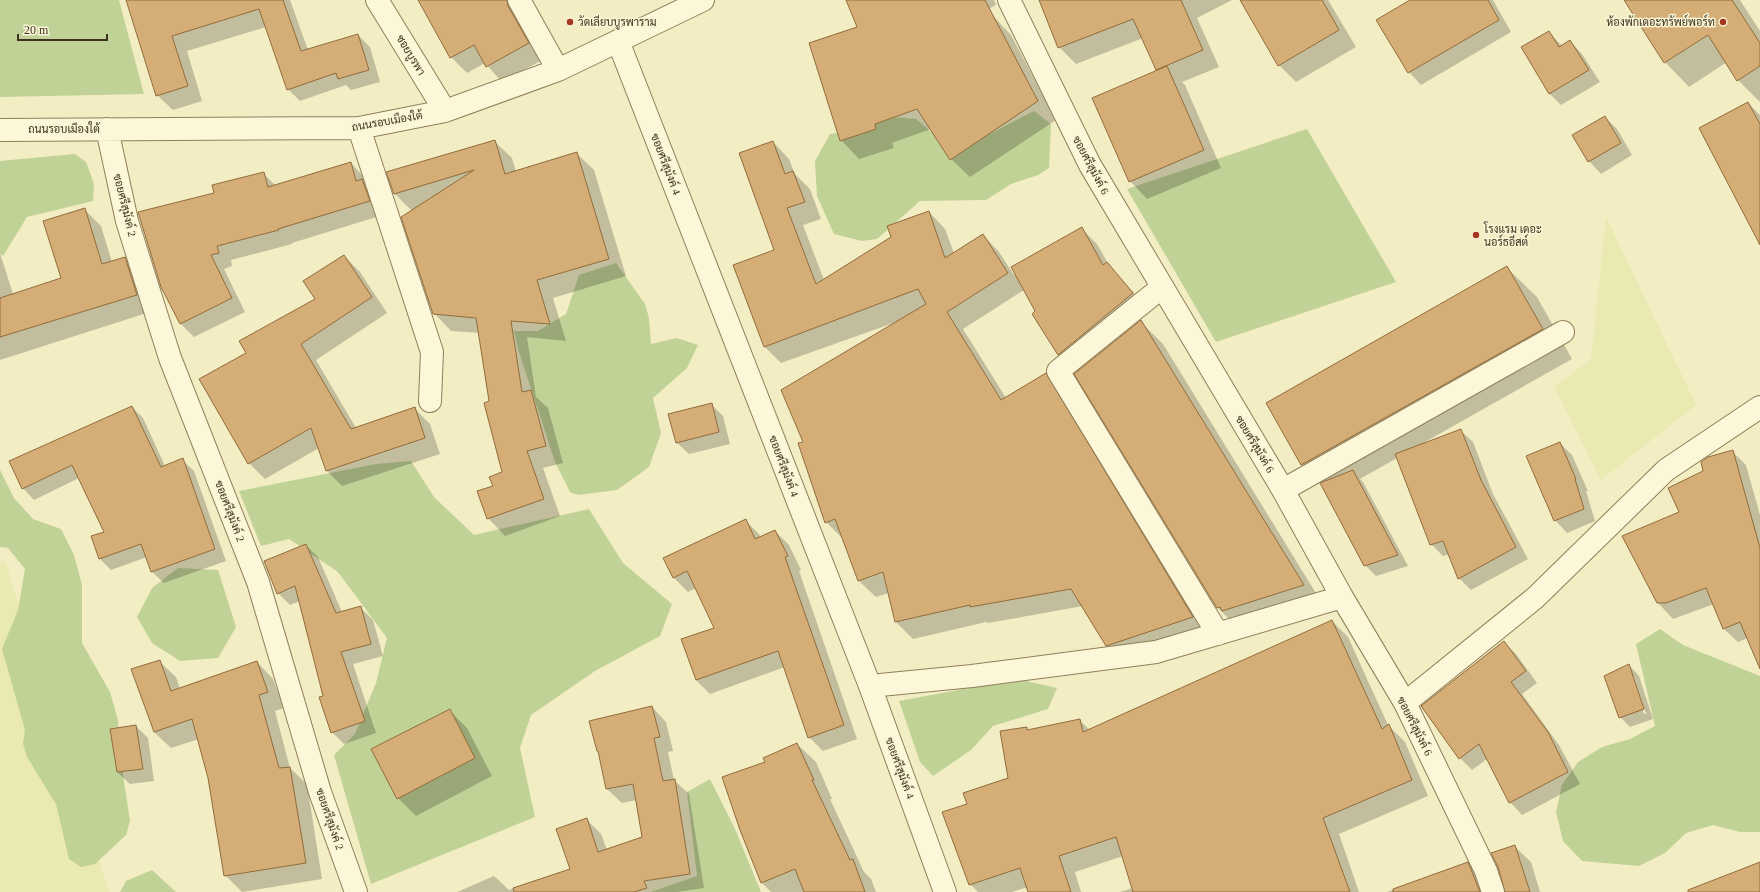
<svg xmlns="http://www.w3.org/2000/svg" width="1760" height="892" font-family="'Times New Roman',Sarabun,serif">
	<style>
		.farmland { fill: #e9e9b1 }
		.green { fill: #c1d297 }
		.shadow { fill: #0003; fill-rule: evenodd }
		.building { fill: #d4ad77; stroke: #926c3b }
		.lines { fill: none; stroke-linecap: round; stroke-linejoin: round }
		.minor-casing { stroke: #907f58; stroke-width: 24 }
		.minor { stroke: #fcf7d9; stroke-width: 22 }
		.poi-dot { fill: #a53722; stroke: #f9f5d5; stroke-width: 1.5 }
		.labels { text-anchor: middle; stroke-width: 3; stroke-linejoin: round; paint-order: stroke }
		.poi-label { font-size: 11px; fill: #3e331e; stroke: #f9f5d5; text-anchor: start }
		.street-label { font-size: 11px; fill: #3e331e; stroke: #f9f5d5 }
	</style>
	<rect width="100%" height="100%" fill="#f3edc4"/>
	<!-- farmland -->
	<path class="farmland" d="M1606,217L1696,405L1601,480L1554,386L1591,360Z
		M5,561L109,892H0V563Z"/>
	<!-- green -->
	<path class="green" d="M0,0H119L144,94L0,97Z
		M1034,111L1051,124L1049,168L1038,175L1011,184L986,200L920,201L877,239L862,241L834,234L817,196L815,161L830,134L856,130L892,117L916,119L955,152Z
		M1307,129L1396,282L1216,342L1127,189Z
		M75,154L86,162L94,184L93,201L27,217L3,256L0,253V161Z
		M616,263L645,304L649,318L651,344L677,338L698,345L687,368L653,398L661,433L649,467L617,490L578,495L570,492L555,462L518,349L514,331H538L566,314L579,275Z
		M411,461L434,497L474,535L589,509L623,563L672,604L660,636L595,671L531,715L520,748L535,817L371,884L334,755L355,734L376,683L387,638L338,572L289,539L261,546L239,491L376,464Z
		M0,470L14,498L33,519L61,529L74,555L82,585V643L110,692L118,720L119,748L130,821L126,835L95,864L81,867L69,859L56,804L27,757L23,744L25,730L2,649L18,610L25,569L8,548L0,547Z
		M178,568L218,570L236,627L218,658L180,661L152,643L137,617L152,588Z
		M1660,629L1683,645L1760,676V832H1740L1713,825L1686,833L1665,853L1639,866L1582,861L1563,841L1556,812L1562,785L1578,762L1602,747L1630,739L1655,726L1636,644Z
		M1017,679L1057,688L1048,709L993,726L971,750L933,776L920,762L899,701Z
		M710,779L735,829L761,892H651L697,876L687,792Z
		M152,870L176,892H120L126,881Z"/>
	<!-- shadow -->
	<path class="shadow" d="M127,0H290L308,50L358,35L370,47L380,82L351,90L346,85L300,101L288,89L266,27L187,51L202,101L173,110L157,95Z
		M419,0H515L544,59L502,82L485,63L467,73L451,57Z
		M847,0H994L996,5L957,25L993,16L1011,35L1056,120L970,177L951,159L931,129L892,143L894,148L859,159L841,140L859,28Z
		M1040,0H1232L1197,18L1219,67L1182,82L1185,85L1221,168L1147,199L1130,181L1158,71L1143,38L1076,64L1059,47Z
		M1241,0H1328L1356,47L1296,82L1279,65Z
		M1412,0H1493L1511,32L1421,85L1409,72L1378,20Z
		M1625,0H1740L1760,31V102L1738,80L1727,62L1689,87L1665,62Z
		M1549,32L1562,46L1570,41L1582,54L1600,82L1561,105L1549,93Z
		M1748,103L1760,115V243Z
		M1605,117L1617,129L1632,155L1601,174L1589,161L1574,136Z
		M494,141L512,158L516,172L576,153L594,170L626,276L553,298L566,341L527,337L536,397L548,408L563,463L543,468L560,516L505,536L488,518L494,486L504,473L490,402L480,333L451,331L434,313L412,211L395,194Z
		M773,142L789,159L795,174L810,189L821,219L803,225L824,280L929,212L945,229L954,253L983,235L999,252L1014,275L1082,229L1097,244L1109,265L1148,309L1074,370L1058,355L1024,290L963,329L1006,398L1046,374L1062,391L1209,633L1124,662L1107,645L1083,606L988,623L986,622L913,639L896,622L889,593L876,597L859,581L843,539L826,522L804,442L902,320L781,363L764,346L775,250Z
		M351,163L364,177L383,215L292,243V244L231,260L232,266L224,269L245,312L194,337L180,323L215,193L263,173L276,186Z
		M84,209L101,226L112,262L125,258L141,275L153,311L0,360V253L13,294L62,279Z
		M344,256L360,272L387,313L316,360L356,428L415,409L430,424L440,454L342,486L326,470L319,448L265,479L249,463L201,380L247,353L316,299Z
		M1507,268L1537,297L1572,359L1425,442L1426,443L1460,430L1473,442L1493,494L1528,559L1471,590L1459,578L1450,554L1443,556L1431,544L1397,458L1360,479L1363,482L1408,566L1376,576L1365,565L1322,485L1302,465L1268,403Z
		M1141,322L1163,344L1325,608L1240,630L1218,608Z
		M711,404L723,416L730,444L689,454L676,442Z
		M132,407L143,418L165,466L182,460L194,471L226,561L164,583L152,572L147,557L111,570L100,559L105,532L79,478L34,500L23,488Z
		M1560,443L1572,455L1588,491H1586L1595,521L1567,533L1555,520Z
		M1732,451L1746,465L1760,515V660L1748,638L1738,642L1724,629L1714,604L1673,619L1660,605L1623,537L1681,512L1705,472Z
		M745,520L759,534L761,538L775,531L789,545L801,570L799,571L857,739L823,751L809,737L785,667L710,694L696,680L715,628L696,588L688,592L674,578Z
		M306,545L318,557L342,612L361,608L373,620L383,656L353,664L376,733L344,744L332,732L325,696L300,601L290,605L278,593Z
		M1332,621L1348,637L1388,725L1405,742L1428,796L1339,834L1359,892H1120L1133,888L1123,856L1075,872L1081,892H1029L1028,887L1012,892H978L970,884L968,804L1009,779L1026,728L1029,731L1079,720L1090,730Z
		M1504,642L1516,654L1537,683L1522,694L1559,745L1580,784L1522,815L1510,802L1487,759L1472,770L1460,758Z
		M159,661L176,677L180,689L257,662L273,679L284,708L275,711L290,768L307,784L322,879L242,892L225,875L209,777L199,739L171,748L154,732L133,670Z
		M1629,665L1639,676L1653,719L1630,727L1620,717ZM1632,677H1634L1646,714H1644Z
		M652,707L666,722L673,751L668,752L674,780L689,794L704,888L677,892H457L494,876L509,890L571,869L587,820L601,834L607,850L643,837L637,800L622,803L607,789L600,753L598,751Z
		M449,710L467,728L492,776L416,816L398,798Z
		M136,726L148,738L154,781L130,784L117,772Z
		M797,744L816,762L832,799H830L864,872L871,879L876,892H771L761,882L766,763Z
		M1514,846L1531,862L1540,892H1506L1493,854Z
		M1467,863L1484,879L1489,892H1387Z"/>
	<!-- building -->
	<path class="building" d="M126,0H283L301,51L358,34L369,70L338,79L336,73L287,90L259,9L172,36L188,86L156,96Z
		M418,0H507L508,6L529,43L486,67L474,45L450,58Z
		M846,0H985L1038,101L950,160L917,109L875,124L876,129L840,141L809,43L857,27Z
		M1039,0H1181L1203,50L1156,70L1133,19L1058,48Z
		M1240,0H1322L1339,30L1278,66Z
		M1410,0H1488L1499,20L1408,73L1376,20Z
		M1624,0H1732L1760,43V66L1737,81L1708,35L1664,63Z
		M1549,31L1559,47L1570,40L1589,70L1549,94L1521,47Z
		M1167,66L1204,150L1129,182L1092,98Z
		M1748,102L1760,124V245L1699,128Z
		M1605,116L1621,143L1588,162L1572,135Z
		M495,140L505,174L577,152L609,259L537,280L550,324L511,321L522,392L531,390L546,446L527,451L544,499L487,519L477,491L493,486L489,477L502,472L484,403L489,401L476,318L433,314L401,217L474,170L394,194L386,172Z
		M773,141L785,174L793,171L805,202L787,208L816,284L891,237L887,226L929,211L945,258L983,234L1008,273L947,312L1001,400L1046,373L1193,617L1106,646L1071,589L970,607V605L895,622L883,572L858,581L835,519L825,523L798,443L803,442L781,390L926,304L918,289L764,347L733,265L774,250L739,153Z
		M351,162L356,181L362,179L370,201L278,229L279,230L217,246L219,253L211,255L232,298L180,324L161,287L138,212L214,193L212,185L264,172L268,187Z
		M85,208L102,264L125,257L137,295L0,337V298L61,278L43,221Z
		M1082,227L1103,265L1107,262L1133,293L1058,355L1032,314L1035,311L1011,267Z
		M344,255L372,297L301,344L351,429L415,407L425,438L326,471L311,428L248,464L199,379L246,353L239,341L315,299L303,281Z
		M1507,266L1543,329L1301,465L1266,403Z
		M1141,320L1304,585L1222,611L1220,607L1217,608L1074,374Z
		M712,403L719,432L676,443L668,414Z
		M132,406L161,467L183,458L215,549L151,572L141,544L99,559L91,536L104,532L72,465L22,489L9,461Z
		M1461,429L1481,480L1516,547L1458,579L1443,541L1430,545L1395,454Z
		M1560,442L1576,479H1575L1584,509L1554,521L1526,456Z
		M1733,450L1760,548V669L1740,622L1723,629L1706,588L1666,603H1657L1622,536L1679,512L1668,488L1703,471L1701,462L1708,457Z
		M1353,470L1398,555L1364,566L1320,483Z
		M746,519L755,539L775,530L788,556L785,557L844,725L808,738L778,651L696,680L681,639L714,628L687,571L673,578L663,558Z
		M306,544L336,613L361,606L371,644L341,652L365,721L331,733L319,697L323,696L295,586L277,594L264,561Z
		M1332,620L1382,729L1389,724L1412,780L1323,818L1350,892H1133L1116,837L1059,856L1071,892H1028L1020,868L969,885L942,812L967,804L963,793L1008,778L1000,731L1027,727V730L1080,719L1083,732Z
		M1504,641L1526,671L1511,682L1548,732L1568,772L1509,803L1479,744L1459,759L1421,706Z
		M160,660L171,691L257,661L268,692L259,695L279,768L290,767L306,863L224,876L208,778L192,719L154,732L131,669Z
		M1629,664L1644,709L1619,718L1604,676Z
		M652,706L660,737L654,738L663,781L675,779L690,874L644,881L647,888L634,892H514L513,888L570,869L556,829L587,818L598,852L642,837L633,784L606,789L598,751H597L589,721Z
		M450,709L475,758L397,799L371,749Z
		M136,725L143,769L117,772L110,729Z
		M797,743L814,780H812L850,860L853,859L865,892H804L795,869L761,883L740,830L722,777L765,762L763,758Z
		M1515,845L1530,892H1505L1498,867L1491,853Z
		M1468,862L1480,892H1393V889Z
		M1760,862V892H1688V890Z"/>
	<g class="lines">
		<!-- minor casing -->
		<g class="minor-casing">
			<path id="minor" d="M377,0L445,111
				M519,0L558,70
				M1009,0L1090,165L1283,490L1342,597L1405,703L1486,871L1493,892
				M618,41L870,686L945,892
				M359,128L432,352L430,401
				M107,129L127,221L170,358L258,582L320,792L356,892
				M0,130L359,128L445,111L558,70L703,0
				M1161,288L1058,371L1218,634
				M1283,490L1563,332
				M870,686L972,676L1156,652L1342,597
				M1405,703L1535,598L1666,470L1760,407"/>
		</g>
		<!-- minor -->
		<use href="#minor" class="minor"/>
	</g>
	<!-- markers -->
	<g class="poi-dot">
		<circle cx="570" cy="22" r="4"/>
		<circle cx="1723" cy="22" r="4"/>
		<circle cx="1476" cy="235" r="4"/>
	</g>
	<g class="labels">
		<!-- poi labels -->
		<g class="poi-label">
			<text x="578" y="26">วัดเลียบบูรพาราม</text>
			<text x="1715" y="26" text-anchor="end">ห้องพักเดอะทรัพย์พอร์ท</text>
			<text x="1484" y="233">โรงแรม เดอะ<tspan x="1484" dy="13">นอร์ธอีสต์</tspan></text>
		</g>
		<!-- street labels -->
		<g class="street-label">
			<text transform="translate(411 55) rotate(59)" y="4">ซอยบูรพา</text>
			<text transform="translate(387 121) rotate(-10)" y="4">ถนนรอบเมืองใต้</text>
			<text x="64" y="133">ถนนรอบเมืองใต้</text>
			<text transform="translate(666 164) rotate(69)" y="4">ซอยศรีสุมังค์ 4</text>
			<text transform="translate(1091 165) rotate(62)" y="4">ซอยศรีสุมังค์ 6</text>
			<text transform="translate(125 205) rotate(76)" y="4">ซอยศรีสุมังค์ 2</text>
			<text transform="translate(1255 444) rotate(59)" y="4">ซอยศรีสุมังค์ 6</text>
			<text transform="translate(784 466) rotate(69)" y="4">ซอยศรีสุมังค์ 4</text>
			<text transform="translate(230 511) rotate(69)" y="4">ซอยศรีสุมังค์ 2</text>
			<text transform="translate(1415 726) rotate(63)" y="4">ซอยศรีสุมังค์ 6</text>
			<text transform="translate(900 768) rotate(70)" y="4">ซอยศรีสุมังค์ 4</text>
			<text transform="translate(330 819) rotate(71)" y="4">ซอยศรีสุมังค์ 2</text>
		</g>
	</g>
	<!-- scale -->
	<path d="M18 34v6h89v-6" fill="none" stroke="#3e331e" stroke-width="2"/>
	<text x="24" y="34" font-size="12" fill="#3e331e" stroke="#f9f5d5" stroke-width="3" paint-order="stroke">20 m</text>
</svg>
